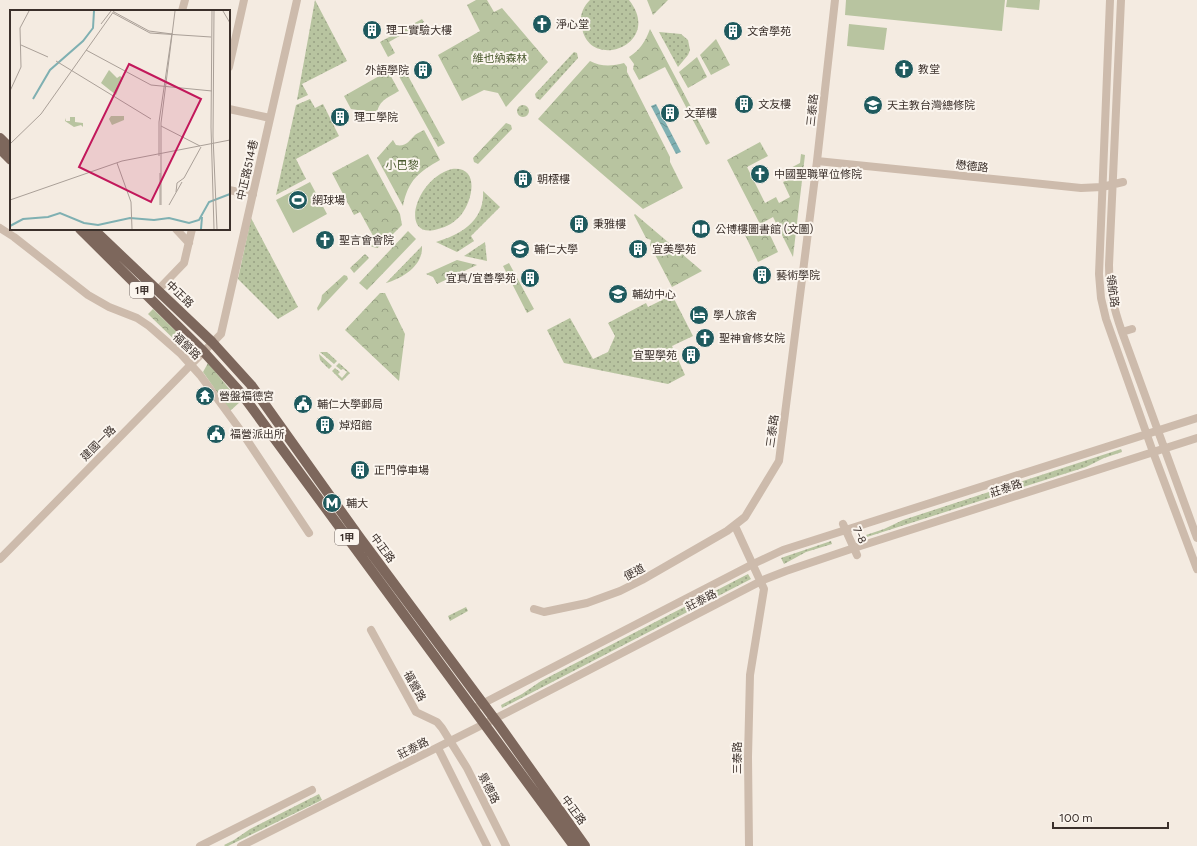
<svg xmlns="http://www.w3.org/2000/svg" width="1197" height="846" font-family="Figtree,'Noto Sans TC',sans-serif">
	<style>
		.grass { fill: url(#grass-dots) }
		.forest { fill: url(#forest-crowns) }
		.pitch { fill: #b8c4a0 }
		.water { fill: url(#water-waves) }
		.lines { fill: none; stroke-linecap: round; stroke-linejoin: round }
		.minor { stroke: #cdbbac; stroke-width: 8 }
		.major { stroke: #7d675c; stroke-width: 10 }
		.labels { text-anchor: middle; stroke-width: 4; stroke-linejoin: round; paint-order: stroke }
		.shield { fill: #fbf5ee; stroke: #756b66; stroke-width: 1 }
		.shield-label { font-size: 10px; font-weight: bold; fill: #3b302b }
		.poi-label { font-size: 11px; fill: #3b302b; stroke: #fbf5ee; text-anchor: start }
		.park-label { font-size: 11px; fill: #4a5a2e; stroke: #fbf5ee }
		.street-label { font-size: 11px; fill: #3b302b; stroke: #fbf5ee }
		.inset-river { fill: none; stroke: #7fb0b2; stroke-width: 2 }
		.inset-road { fill: none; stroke: #aaa098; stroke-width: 1 }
		.view { fill: #c2185b; fill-opacity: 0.15; stroke: #c2185b; stroke-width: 2 }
		.inset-edge { fill: none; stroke: #3b302b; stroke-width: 2 }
	</style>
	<defs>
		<pattern id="grass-dots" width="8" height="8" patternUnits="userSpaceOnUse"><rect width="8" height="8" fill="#b8c4a0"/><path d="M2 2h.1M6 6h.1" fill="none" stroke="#97a083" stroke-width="1.8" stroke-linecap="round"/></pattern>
		<pattern id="forest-crowns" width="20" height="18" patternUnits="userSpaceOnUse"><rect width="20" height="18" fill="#b8c4a0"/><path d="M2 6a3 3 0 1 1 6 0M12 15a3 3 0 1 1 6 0" fill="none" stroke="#97a083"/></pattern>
		<pattern id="water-waves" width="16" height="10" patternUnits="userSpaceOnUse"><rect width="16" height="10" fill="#7fb0b2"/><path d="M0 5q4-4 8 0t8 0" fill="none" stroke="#699091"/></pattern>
	</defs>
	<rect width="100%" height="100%" fill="#f4ebe1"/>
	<!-- grass -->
	<path class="grass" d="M315,0L347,61L302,84L308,95L297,100Z
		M590,0H629C664,44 590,72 582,28C579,17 582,8 590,0Z
		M659,32L681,34L688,40L690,50L688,55L678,67Z
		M574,52L577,53L578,58L540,100L536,98L535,94Z
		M310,99L315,108L323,104L339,136L296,159L306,179L276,195L296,105Z
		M517 111a6 6 0 1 1 12 0a6 6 0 1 1-12 0Z
		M452,169C480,166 473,200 461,215C455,222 447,227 438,229C399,241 414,179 452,169Z
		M483,191L500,207L471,236L474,241L457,252L436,242C460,235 485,221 483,191Z
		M251,218L298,307L278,319L238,279Z
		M485,242L487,261L464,256Z
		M422,246C423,266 403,278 386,283Z
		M672,295L693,336L672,346L685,375L668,384L564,363L547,330L570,318L593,359L608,352L615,336L608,323L646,303L648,307Z
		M320,352H327L337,361L334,364Z
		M319,354L332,366L329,369L320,360Z
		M339,363L350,373L342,381L332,371L335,368L340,372L338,374L342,378L347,372L343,369L341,370L336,366Z
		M1121,449L1122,452L1104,458L1086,467L867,537L866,535L884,529L903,520Z
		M831,541L832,544L806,552L784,564L781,558Z
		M748,574L751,579L502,708L501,705L522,694L541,681Z
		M466,607L468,611L450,621L448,616Z
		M319,794L322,800L228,846H225L224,845L234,840L250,829Z"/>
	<!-- forest -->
	<path class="forest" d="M476,0H487L494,12L502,8L548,62L506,107L498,93L484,90L462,101L438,55L480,31L467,5Z
		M647,0H668L653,15Z
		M422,19L424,22L389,42L395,53L388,57L380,42Z
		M650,29L710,143L706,145L665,67L639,80L633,69L634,64L629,57C640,50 645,42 650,29Z
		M716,39L730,65L711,75L700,55Z
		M697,57L707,77L688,88L679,72Z
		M590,61C601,67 613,66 624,63L627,67V72L670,157V162L683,188L643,209L538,119Z
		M402,65L445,143L438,147L395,69Z
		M388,71L399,91C389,97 379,100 377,113L351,109L344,96Z
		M506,123L511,125L512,129L478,164L474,162L473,158Z
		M424,130L440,160C419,172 408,180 403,206L377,158L393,140L396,145C406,147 409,141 415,135C417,133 421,132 424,130Z
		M760,142L768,156L747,167L765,203L776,197L779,203L790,197L783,182L787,180L783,172L800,163L801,154L805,155L793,257L773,217L764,222L778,252L758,262L745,235L761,226L727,160Z
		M368,154L400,214L402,225L381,246L377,248L369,246L377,243L360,212L354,215L332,173Z
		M635,214L702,271L672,287L650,245L651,240L646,238L634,215Z
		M408,231L416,239L367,290L359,283Z
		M365,254L369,258L354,273L350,268Z
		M457,260L477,265L437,284L433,277L426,274Z
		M509,263L534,309L527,313L503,266Z
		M344,275L347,276L348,279L318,311L317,308L321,301L322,295Z
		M380,293H385L405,334L399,381L345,330Z
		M153,309L190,345L185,350L148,314Z
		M208,363L240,402L230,411L203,372Z"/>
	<!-- pitch -->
	<path class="pitch" d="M846,0H1005L1002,31L845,15Z
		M1007,0H1040L1039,10L1006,7Z
		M849,24L887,28L884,50L847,46Z
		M310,182L327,214L293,233L276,200Z"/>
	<!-- water -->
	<path class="water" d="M656,104L681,152L676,154L651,106Z"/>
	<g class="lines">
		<!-- minor -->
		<path class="minor" d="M1110,0L1099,274L1101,298L1106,319L1153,452L1197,569
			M1121,0L1109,265C1109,290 1114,309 1122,332L1197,538
			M182,11L185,0
			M229,67L244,0
			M229,109L270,118
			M817,161L1081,188L1102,187L1123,182
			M229,190L253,195
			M0,228L14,237L88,295L109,307L137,318L149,326L181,354L200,375L241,431L309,533
			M176,229L189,243
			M158,290L184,263L192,229
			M1122,332L1132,329
			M843,524L857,555
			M735,526L764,589L750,675L748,757L749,846
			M0,559L221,334L297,0
			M534,609L544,612L587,603L620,591L642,580L727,531L745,517L779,461L817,161L835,0
			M371,630L416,712L437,722L442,728L467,768L506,846
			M478,706L753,564L783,550L1197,418
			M438,748L487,846
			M200,846L312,790
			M241,846L508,712L763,580L786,571L854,548L1197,438"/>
		<!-- major -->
		<path class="major" d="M0,138L11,149
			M0,149L11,160
			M80,229L203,351L241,393L574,846
			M93,229L212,342L251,385L360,538L499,725L585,846"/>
	</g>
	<!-- icons -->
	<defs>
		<g id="church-disc" transform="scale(1)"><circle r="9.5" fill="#1f5a5e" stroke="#fbf5ee"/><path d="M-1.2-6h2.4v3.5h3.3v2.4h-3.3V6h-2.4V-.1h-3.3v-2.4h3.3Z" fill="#fff"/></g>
		<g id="building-disc" transform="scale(1)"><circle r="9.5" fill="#1f5a5e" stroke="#fbf5ee"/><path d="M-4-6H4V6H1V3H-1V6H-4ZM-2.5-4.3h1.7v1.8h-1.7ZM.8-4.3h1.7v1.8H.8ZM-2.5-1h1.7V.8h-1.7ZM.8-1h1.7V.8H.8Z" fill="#fff"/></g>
		<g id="university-disc" transform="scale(1)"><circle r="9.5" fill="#1f5a5e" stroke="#fbf5ee"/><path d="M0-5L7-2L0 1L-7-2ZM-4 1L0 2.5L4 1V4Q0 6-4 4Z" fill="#fff"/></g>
		<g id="stadium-disc" transform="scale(1)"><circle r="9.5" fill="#1f5a5e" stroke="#fbf5ee"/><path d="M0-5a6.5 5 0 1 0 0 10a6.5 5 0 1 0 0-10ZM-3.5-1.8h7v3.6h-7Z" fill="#fff"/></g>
		<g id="library-disc" transform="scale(1)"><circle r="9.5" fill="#1f5a5e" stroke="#fbf5ee"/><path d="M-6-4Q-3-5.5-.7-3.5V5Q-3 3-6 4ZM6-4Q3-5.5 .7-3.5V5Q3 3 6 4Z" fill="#fff"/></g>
		<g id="school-disc" transform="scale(1)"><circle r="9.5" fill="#1f5a5e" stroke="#fbf5ee"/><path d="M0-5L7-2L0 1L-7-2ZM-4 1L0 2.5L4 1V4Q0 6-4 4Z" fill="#fff"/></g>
		<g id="hotel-disc" transform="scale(1)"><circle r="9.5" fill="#1f5a5e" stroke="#fbf5ee"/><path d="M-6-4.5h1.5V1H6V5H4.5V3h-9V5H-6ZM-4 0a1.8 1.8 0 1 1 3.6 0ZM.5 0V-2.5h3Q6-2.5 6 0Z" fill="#fff"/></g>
		<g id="temple-disc" transform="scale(1)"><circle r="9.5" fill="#1f5a5e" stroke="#fbf5ee"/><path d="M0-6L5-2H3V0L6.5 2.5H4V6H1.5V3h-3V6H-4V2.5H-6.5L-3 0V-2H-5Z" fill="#fff"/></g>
		<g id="civic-disc" transform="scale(1)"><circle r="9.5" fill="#1f5a5e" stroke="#fbf5ee"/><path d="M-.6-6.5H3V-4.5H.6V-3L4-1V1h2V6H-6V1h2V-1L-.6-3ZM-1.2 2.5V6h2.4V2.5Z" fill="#fff"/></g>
		<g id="metro-disc" transform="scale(1)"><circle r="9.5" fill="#1f5a5e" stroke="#fbf5ee"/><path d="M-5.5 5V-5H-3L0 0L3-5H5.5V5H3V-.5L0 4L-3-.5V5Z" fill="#fff"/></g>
	</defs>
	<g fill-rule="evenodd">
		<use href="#church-disc" x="542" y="24"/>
		<use href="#building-disc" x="372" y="30"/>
		<use href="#building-disc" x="733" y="31"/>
		<use href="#church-disc" x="904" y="69"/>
		<use href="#building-disc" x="423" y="70"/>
		<use href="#building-disc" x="744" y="104"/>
		<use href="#university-disc" x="873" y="105"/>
		<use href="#building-disc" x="670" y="113"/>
		<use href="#building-disc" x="340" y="117"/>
		<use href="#church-disc" x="760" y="174"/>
		<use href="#building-disc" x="523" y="179"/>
		<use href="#stadium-disc" x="298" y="200"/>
		<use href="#building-disc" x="579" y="224"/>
		<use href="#library-disc" x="701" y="229"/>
		<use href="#church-disc" x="325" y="240"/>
		<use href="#university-disc" x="520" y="249"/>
		<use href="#building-disc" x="638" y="249"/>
		<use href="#building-disc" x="762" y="275"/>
		<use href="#building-disc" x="530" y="278"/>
		<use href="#school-disc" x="618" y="294"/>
		<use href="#hotel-disc" x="699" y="315"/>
		<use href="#church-disc" x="705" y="338"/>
		<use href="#building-disc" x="691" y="355"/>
		<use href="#temple-disc" x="205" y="396"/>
		<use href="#civic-disc" x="303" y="404"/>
		<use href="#building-disc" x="325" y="425"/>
		<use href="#civic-disc" x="216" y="434"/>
		<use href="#building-disc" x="360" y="470"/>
		<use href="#metro-disc" x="332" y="503"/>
	</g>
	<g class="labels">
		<!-- shield labels -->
		<g class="shield">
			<rect x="130" y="282" width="24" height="16" rx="3"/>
			<rect x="335" y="529" width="24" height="16" rx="3"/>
		</g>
		<g class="shield-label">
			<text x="142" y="294">1甲</text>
			<text x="347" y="541">1甲</text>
		</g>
		<!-- poi labels -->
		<g class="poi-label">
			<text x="556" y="28">淨心堂</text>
			<text x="386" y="34">理工實驗大樓</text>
			<text x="747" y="35">文舍學苑</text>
			<text x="918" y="73">教堂</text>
			<text x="409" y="74" text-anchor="end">外語學院</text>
			<text x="758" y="108">文友樓</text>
			<text x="887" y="109">天主教台灣總修院</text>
			<text x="684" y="117">文華樓</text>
			<text x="354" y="121">理工學院</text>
			<text x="774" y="178">中國聖職單位修院</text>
			<text x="537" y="183">朝橒樓</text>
			<text x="312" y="204">網球場</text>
			<text x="593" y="228">秉雅樓</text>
			<text x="715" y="233">公博樓圖書館 (文圖)</text>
			<text x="339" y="244">聖言會會院</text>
			<text x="534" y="253">輔仁大學</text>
			<text x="652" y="253">宜美學苑</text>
			<text x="776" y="279">藝術學院</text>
			<text x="516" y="282" text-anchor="end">宜真/宜善學苑</text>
			<text x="632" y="298">輔幼中心</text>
			<text x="713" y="319">學人旅舍</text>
			<text x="719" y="342">聖神會修女院</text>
			<text x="677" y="359" text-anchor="end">宜聖學苑</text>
			<text x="219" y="400">營盤福德宮</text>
			<text x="317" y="408">輔仁大學郵局</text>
			<text x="339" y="429">焯炤館</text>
			<text x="230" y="438">福營派出所</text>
			<text x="374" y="474">正門停車場</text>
			<text x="346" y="507">輔大</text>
		</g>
		<!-- park labels -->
		<g class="park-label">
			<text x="500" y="62">維也納森林</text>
			<text x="402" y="169">小巴黎</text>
		</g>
		<!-- street labels -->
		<g class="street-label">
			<text transform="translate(812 110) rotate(-84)" y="4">三泰路</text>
			<text transform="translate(972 166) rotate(6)" y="4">懋德路</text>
			<text transform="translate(247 170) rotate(-77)" y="4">中正路514巷</text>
			<text transform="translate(1113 291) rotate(82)" y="4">領航路</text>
			<text transform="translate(180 294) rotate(44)" y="4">中正路</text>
			<text transform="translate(187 346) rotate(44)" y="4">福營路</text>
			<text transform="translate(772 431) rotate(-82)" y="4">三泰路</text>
			<text transform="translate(98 443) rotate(-45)" y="4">建國一路</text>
			<text transform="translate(1006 488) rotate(-18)" y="4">莊泰路</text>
			<text transform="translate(860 535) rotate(66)" y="4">7-8</text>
			<text transform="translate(383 548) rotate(54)" y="4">中正路</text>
			<text transform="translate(634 572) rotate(-28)" y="4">便道</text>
			<text transform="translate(701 600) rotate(-27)" y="4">莊泰路</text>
			<text transform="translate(415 686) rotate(61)" y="4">福營路</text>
			<text transform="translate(413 748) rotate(-27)" y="4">莊泰路</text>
			<text transform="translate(737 758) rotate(-90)" y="4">三泰路</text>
			<text transform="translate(489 788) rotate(63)" y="4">景德路</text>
			<text transform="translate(574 810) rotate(54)" y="4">中正路</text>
		</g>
	</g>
	<!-- overview -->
	<g transform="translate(10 10)">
		<rect width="220" height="220" fill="#f4ebe1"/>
		<path d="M101,106H114V110L102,115L99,109ZM60,107H65V112L73,113V117L71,115L64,117L55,111L56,108V111H60Z" fill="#b8c4a0"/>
		<path d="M99,60L107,68L110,66L113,68L106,85L91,73Z" fill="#b8c4a0"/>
		<path class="inset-river" d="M23,89L40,60L73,31L83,18L84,1M0,216L13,209L38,207L50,203L74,213L88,215L120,208L144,210L159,208L179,213L189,210L199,192L220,184M191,219L192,207"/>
		<path class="inset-road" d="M202,1L201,117L204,219M204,1L203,126L207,219M213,1L220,13M104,2L139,21L162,24M103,3L140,23L201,27M91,14L101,1M11,35L38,47M76,40L141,75L202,81M46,51L141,109M0,81L11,57L10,18L19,1M151,116L190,136M0,134L31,104L104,1M149,146V112L162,23M107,153L121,192L122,219M150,163V195M166,182L167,173L174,168L191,137M0,190L112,151L220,130M151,195V113L165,1M159,195L172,172"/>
		<path class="view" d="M119,54L191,89L141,192L69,157Z"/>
		<rect width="220" height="220" class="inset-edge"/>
	</g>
	<!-- scale -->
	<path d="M1053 822v6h115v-6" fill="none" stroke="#3b302b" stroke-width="2"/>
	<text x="1059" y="822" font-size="12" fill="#3b302b" stroke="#fbf5ee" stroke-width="3" paint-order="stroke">100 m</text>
</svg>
